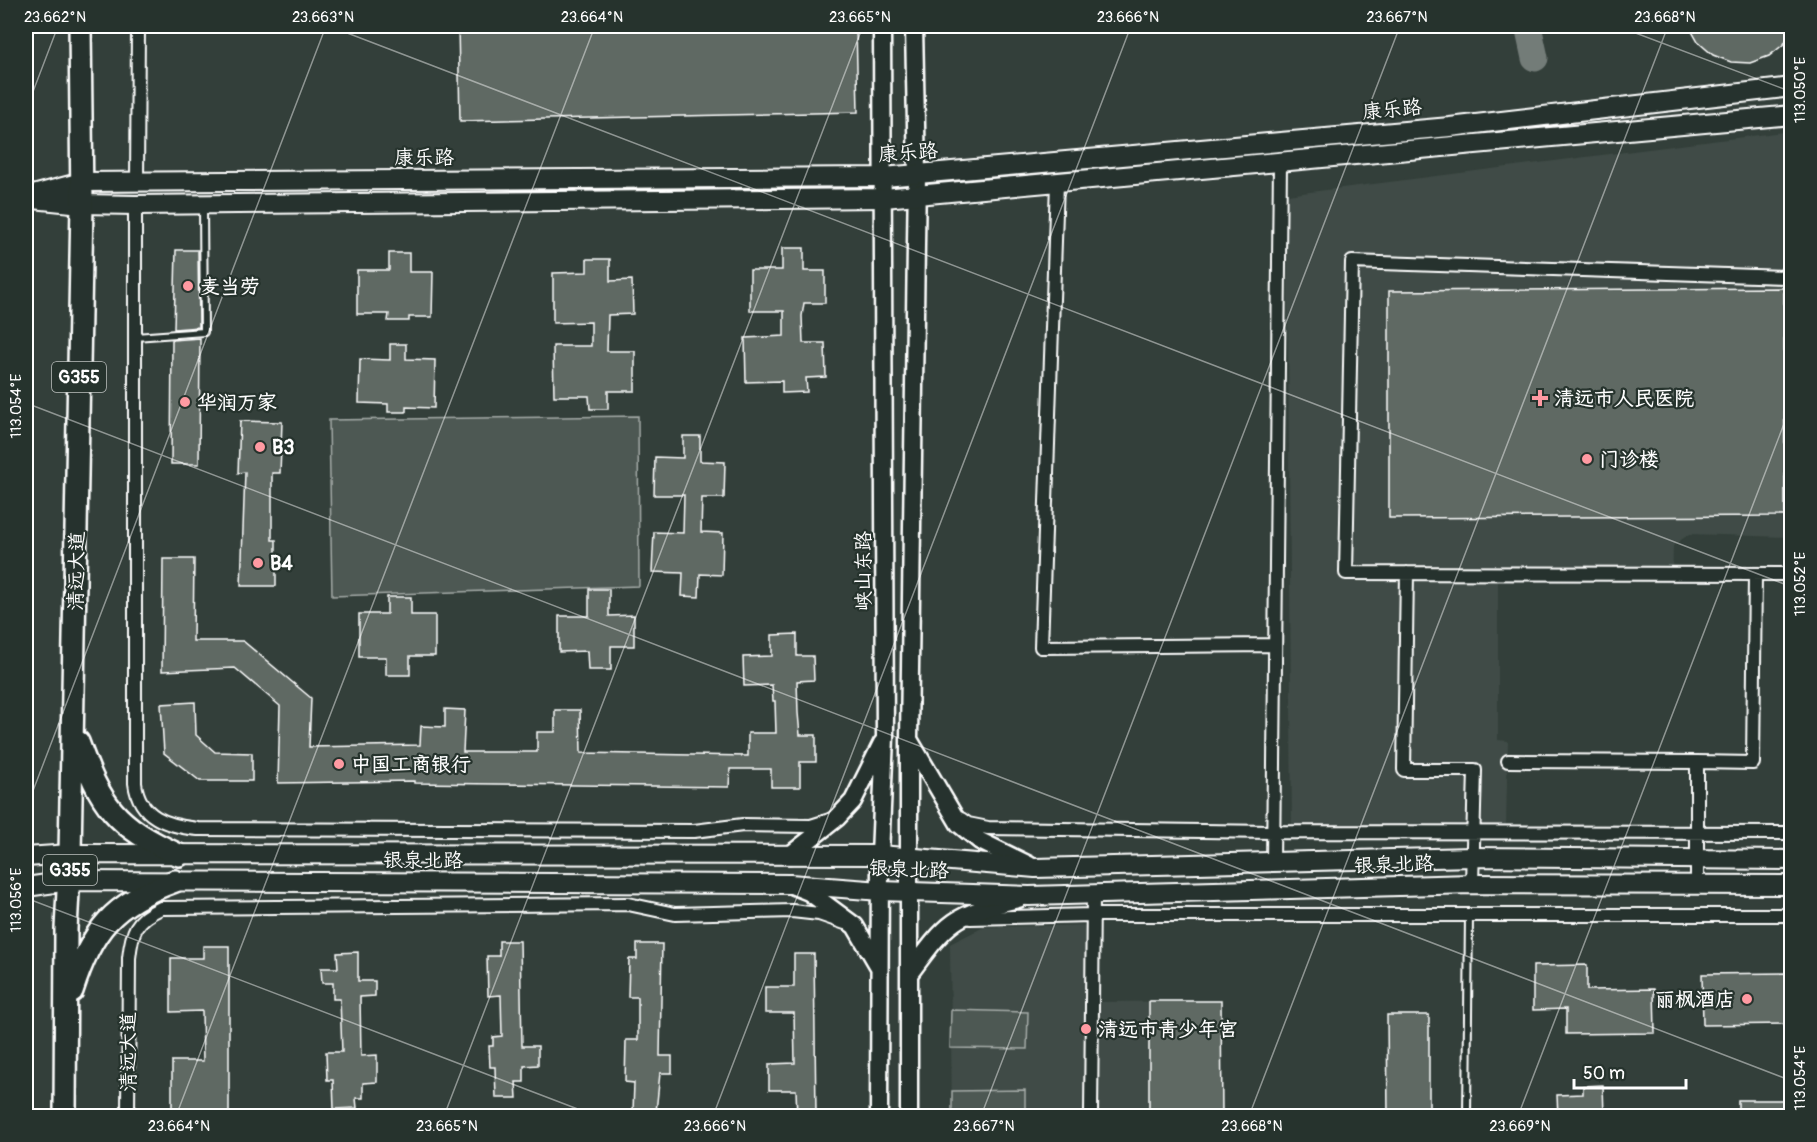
<svg xmlns="http://www.w3.org/2000/svg" width="1817" height="1142" font-family="Pangolin,'LXGW WenKai TC',sans-serif">
	<style>
		.built { fill: #404c47 }
		.green { fill: #4d5853; stroke: #a6aca9; stroke-width: 1.5 }
		.lines { fill: none; stroke-linecap: round; stroke-linejoin: round }
		.river { stroke: #737b78; stroke-width: 27 }
		.building { fill: #5f6964; stroke: #fff; stroke-width: 1.5 }
		.service-casing { stroke: #fff; stroke-width: 10 }
		.minor-casing { stroke: #fff; stroke-width: 16 }
		.tertiary-casing { stroke: #fff; stroke-width: 21 }
		.secondary-casing { stroke: #fff; stroke-width: 22 }
		.trunk-casing { stroke: #fff; stroke-width: 26 }
		.service { stroke: #26332d; stroke-width: 6 }
		.minor { stroke: #26332d; stroke-width: 12 }
		.tertiary { stroke: #26332d; stroke-width: 16 }
		.secondary { stroke: #26332d; stroke-width: 18 }
		.trunk { stroke: #26332d; stroke-width: 21 }
		.ticks { fill: none; stroke: #fff; stroke-width: 1.5; stroke-opacity: 0.45 }
		.poi-dot { fill: #ff9aa2; stroke: #26332d; stroke-width: 2 }
		.labels { text-anchor: middle; stroke-width: 4.5; stroke-linejoin: round; paint-order: stroke }
		.shield { fill: #26332d; stroke: #bec2c0; stroke-width: 1.5 }
		.shield-label { font-size: 18px; font-weight: bold; fill: #fff }
		.street-label { font-size: 20px; fill: #fff; stroke: #26332d }
		.poi-label { font-size: 20px; font-weight: bold; fill: #fff; stroke: #26332d; text-anchor: start }
		.neatline { fill: none; stroke: #fff; stroke-width: 2 }
		.ticks-label { font-size: 15px; text-anchor: middle; fill: #fff }
	</style>
	<rect width="100%" height="100%" fill="#333f3a"/>
	<filter id="ink" filterUnits="userSpaceOnUse"><feTurbulence type="fractalNoise" baseFrequency=".0167" numOctaves="2"/><feDisplacementMap in="SourceGraphic" scale="12" xChannelSelector="R" yChannelSelector="G"/><feConvolveMatrix kernelMatrix="1 2 1 2 8 2 1 2 1" color-interpolation-filters="sRGB"/></filter>
	<g filter="url(#ink)">
		<!-- built -->
		<path class="built" d="M1791,131V537L1689,534L1673,546L1672,583L1498,580V740L1508,741L1506,825L1402,829L1292,827L1287,195Z
			M1096,925L1097,1002L1221,1001L1222,1116H952L950,944L984,927Z"/>
		<!-- green -->
		<path class="green" d="M638,416L639,586L332,596L329,420Z
			M951,1010L1028,1012L1027,1049L950,1048Z
			M1025,1090V1116H952V1091Z"/>
		<g class="lines">
			<!-- river -->
			<path class="river" d="M1528,26L1535,58"/>
		</g>
		<!-- building -->
		<path class="building" d="M458,26H856L858,112L460,121Z
			M1689,26H1791V32L1784,44L1769,56L1750,63L1731,62L1713,55L1698,42Z
			M782,248H804V271H825V303H804L802,316L803,343H825L826,377L806,378L807,392L782,393V381L746,382L745,338L784,336V311H750V270H782Z
			M176,250H198L199,327L174,329Z
			M389,253H409V272H433L432,317H409V321H388L389,314H357V270H389Z
			M587,259H610V281L632,280L633,314L608,315L607,351H635V391H608V409H590L589,396H554L553,346H591V322L553,323V273L587,272Z
			M1784,288L1785,516L1389,518V291Z
			M200,338L199,464H171L172,340Z
			M390,344H406V359L435,360L434,408L406,407V412H388V404L359,403L360,359L390,360Z
			M240,421L282,422L280,473H272V540H276V586H241L245,472L238,473Z
			M683,436H700V461L725,462L724,498H702L701,532L723,533L722,575L700,574L699,597L682,596L683,573L652,572L654,532L683,533L684,495H654L655,457L683,458Z
			M163,559H194L193,641H243L311,698L309,747L420,745L421,726L445,727V709L465,710L463,752H537V732H555V710H580L581,753L748,756V733H776L775,701H773L772,685L744,686L743,657L772,656V635L797,634V656H813L814,680L797,681L798,713L800,735H816V762H800V787H771V769H730L729,787L414,783V781L278,783L280,706L235,668L162,671Z
			M589,589H609V616L634,615V646H611V670H588L587,651L559,652V616H589Z
			M387,597H411V615H435V656H410V675H386V657H359V614H387Z
			M195,702L196,735L215,752L252,753V781H200L164,753L161,704Z
			M499,941H520L522,1046H538V1065L524,1066V1082H516L517,1098H496L495,1067H490L489,1046H493V1037L502,1036L501,995L488,996L487,956H499Z
			M637,944H662L660,1056H672V1073H660L656,1112H633L634,1083L625,1082L626,1040H638V997H628L629,959H637Z
			M203,946H229V1115H205L206,1110L172,1111V1061H203L202,1011L171,1012V958H203Z
			M358,952V981H375V996L360,997L361,1056L377,1055V1082L363,1083V1098H356L357,1108L334,1109L333,1080H327L326,1052H342L340,999H333V983H322L321,968H338L337,953Z
			M794,954H814L816,1115L797,1116L796,1090H769V1064L795,1063L794,1013H765V987H794Z
			M1587,965V990L1654,989L1655,1033L1566,1034V1009L1533,1010V966Z
			M1791,973V1024L1703,1025L1702,974Z
			M1149,1001H1221L1222,1116H1149Z
			M1387,1015H1429V1116H1388Z
			M1603,1085L1604,1116H1558L1557,1095L1583,1094V1086Z
			M1738,1100H1791V1116H1738Z"/>
		<g class="lines">
			<!-- service casing -->
			<g class="service-casing">
				<path id="service" d="M135,337L204,332L203,205
					M1467,1116L1469,915"/>
			</g>
			<!-- minor casing -->
			<g class="minor-casing">
				<path id="minor" d="M137,182L138,26
					M1057,183L1041,647L1274,645
					M135,205V783C139,817 167,826 198,829L694,831L743,825L811,826L830,820
					M1792,265L1784,277L1352,262L1346,573L1792,574
					M1407,573L1404,770H1475L1472,884
					M1508,761L1697,762
					M961,819L968,824L988,828L1272,832L1792,833
					M1273,864L1280,162
					M1697,885V762L1753,763L1755,575
					M970,918L1092,915H1792
					M128,1116L129,958C132,931 135,920 161,908L628,904L675,914L792,911L819,914L845,923
					M1091,1116L1093,894"/>
			</g>
			<!-- tertiary casing -->
			<g class="tertiary-casing">
				<path id="tertiary" d="M910,741L959,824L980,841L1029,865
					M790,855L837,818L853,801L882,743
					M794,886L809,892L855,926L879,967
					M910,973C949,920 953,915 1018,899
					M879,1116L880,855L885,737L882,26
					M909,1116V739L917,174L914,26"/>
			</g>
			<!-- secondary casing -->
			<g class="secondary-casing">
				<path id="secondary" d="M26,197L82,182L884,177L1450,127L1792,87
					M33,199L82,204L135,205L884,198L1792,115
					M26,857L70,854L880,855L1035,868L1473,857L1792,860
					M26,887L69,881L790,884L881,891L1029,896L1472,884L1792,885"/>
			</g>
			<!-- trunk casing -->
			<g class="trunk-casing">
				<path id="trunk" d="M78,742C101,806 115,826 179,855
					M72,991C91,930 113,903 175,881
					M65,1116L66,929L70,854L82,204L80,26"/>
			</g>
			<!-- service -->
			<use href="#service" class="service"/>
			<!-- minor -->
			<use href="#minor" class="minor"/>
			<!-- tertiary -->
			<use href="#tertiary" class="tertiary"/>
			<!-- secondary -->
			<use href="#secondary" class="secondary"/>
			<!-- trunk -->
			<use href="#trunk" class="trunk"/>
		</g>
	</g>
	<!-- ticks -->
	<path class="ticks" d="M329,26L1792,587M1617,26L1792,92M26,110L58,26M26,403L1792,1081M26,809L326,26M26,898L596,1116M176,1116L595,26M444,1116L863,26M713,1116L1131,26M981,1116L1400,26M1249,1116L1668,26M1518,1116L1792,403M1786,1116L1792,1102"/>
	<!-- markers -->
	<g class="poi-dot">
		<circle cx="188" cy="286" r="6"/>
		<path d="M1537 389h6v6h6v6h-6v6h-6v-6h-6v-6h6z"/>
		<circle cx="185" cy="402" r="6"/>
		<circle cx="260" cy="447" r="6"/>
		<circle cx="1587" cy="459" r="6"/>
		<circle cx="258" cy="563" r="6"/>
		<circle cx="339" cy="764" r="6"/>
		<circle cx="1747" cy="999" r="6"/>
		<circle cx="1086" cy="1029" r="6"/>
	</g>
	<g class="labels">
		<!-- shield labels -->
		<g class="shield">
			<rect x="52" y="362" width="54" height="30" rx="4.5"/>
			<rect x="43" y="855" width="54" height="30" rx="4.5"/>
		</g>
		<g class="shield-label">
			<text x="79" y="383">G355</text>
			<text x="70" y="876">G355</text>
		</g>
		<!-- street labels -->
		<g class="street-label">
			<text transform="translate(1392 109) rotate(-5)" y="7">康乐路</text>
			<text transform="translate(908 152) rotate(-4)" y="7">康乐路</text>
			<text x="424" y="164">康乐路</text>
			<text transform="translate(76 571) rotate(-89)" y="7">清远大道</text>
			<text transform="translate(863 571) rotate(-90)" y="7">峡山东路</text>
			<text x="423" y="867">银泉北路</text>
			<text transform="translate(1394 864) rotate(-2)" y="7">银泉北路</text>
			<text transform="translate(909 869) rotate(2)" y="7">银泉北路</text>
			<text transform="translate(128 1052) rotate(-90)" y="7">清远大道</text>
		</g>
		<!-- poi labels -->
		<g class="poi-label">
			<text x="200" y="293">麦当劳</text>
			<text x="1554" y="405">清远市人民医院</text>
			<text x="197" y="409">华润万家</text>
			<text x="272" y="454">B3</text>
			<text x="1599" y="466">门诊楼</text>
			<text x="270" y="570">B4</text>
			<text x="351" y="771">中国工商银行</text>
			<text x="1735" y="1006" text-anchor="end">丽枫酒店</text>
			<text x="1098" y="1036">清远市青少年宫</text>
		</g>
	</g>
	<!-- margin -->
	<rect width="1817" height="1142" fill="none" stroke="#26332d" stroke-width="66"/>
	<!-- scale -->
	<path d="M1574 1079v9h112v-9" fill="none" stroke="#ffffff" stroke-width="3"/>
	<text x="1583" y="1079" font-size="18" fill="#ffffff" stroke="#26332d" stroke-width="4.5" paint-order="stroke">50 m</text>
	<rect x="33" y="33" width="1751" height="1076" class="neatline"/>
	<g class="ticks-label">
		<text x="55" y="22">23.662°N</text>
		<text x="323" y="22">23.663°N</text>
		<text x="592" y="22">23.664°N</text>
		<text x="860" y="22">23.665°N</text>
		<text x="1128" y="22">23.666°N</text>
		<text x="1397" y="22">23.667°N</text>
		<text x="1665" y="22">23.668°N</text>
		<text transform="translate(1800 90) rotate(-90)" y="5">113.050°E</text>
		<text transform="translate(16 406) rotate(-90)" y="5">113.054°E</text>
		<text transform="translate(1800 584) rotate(-90)" y="5">113.052°E</text>
		<text transform="translate(16 900) rotate(-90)" y="5">113.056°E</text>
		<text transform="translate(1800 1078) rotate(-90)" y="5">113.054°E</text>
		<text x="179" y="1131">23.664°N</text>
		<text x="447" y="1131">23.665°N</text>
		<text x="715" y="1131">23.666°N</text>
		<text x="984" y="1131">23.667°N</text>
		<text x="1252" y="1131">23.668°N</text>
		<text x="1520" y="1131">23.669°N</text>
	</g>
</svg>
